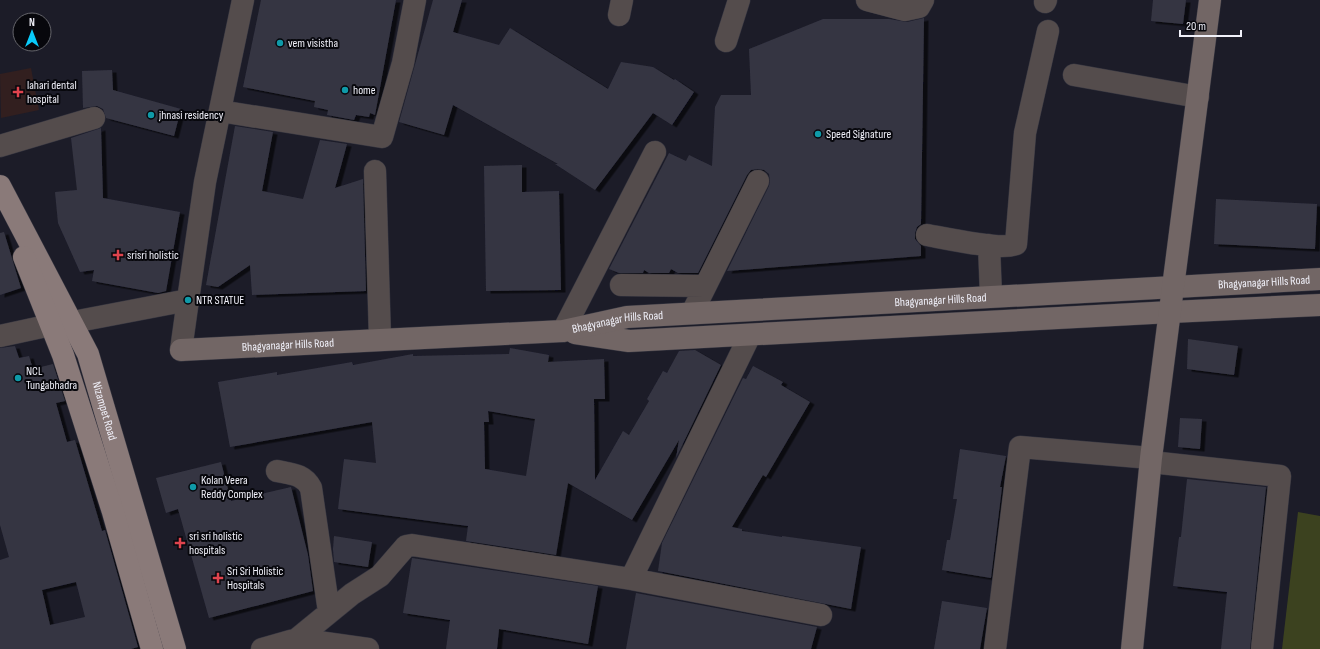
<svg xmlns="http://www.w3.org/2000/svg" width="1320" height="649" font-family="'Sofia Sans Condensed',sans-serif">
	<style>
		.medical { fill: #321f1f }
		.green { fill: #3c421f }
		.building { fill: #353543; fill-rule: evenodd; filter: url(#shadow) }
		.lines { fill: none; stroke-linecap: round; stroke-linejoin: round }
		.street-casing { stroke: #363641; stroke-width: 23 }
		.secondary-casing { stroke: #363641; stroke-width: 23 }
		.primary-casing { stroke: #363641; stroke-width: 23 }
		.street { stroke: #544c4c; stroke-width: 22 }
		.secondary { stroke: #726665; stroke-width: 22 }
		.primary { stroke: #8a7a79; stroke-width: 22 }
		.culture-dot { fill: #0f9aa8; stroke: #07070c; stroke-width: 1.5 }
		.health-dot { fill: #e0444e; stroke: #07070c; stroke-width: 1.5 }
		.labels { text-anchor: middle; stroke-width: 4; stroke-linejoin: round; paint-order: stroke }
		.poi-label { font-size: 12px; fill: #f1f1fa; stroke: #07070c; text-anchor: start }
		.street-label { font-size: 12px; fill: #f1f1fa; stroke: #07070c }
	</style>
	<defs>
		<filter id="shadow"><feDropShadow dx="4.5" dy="2.5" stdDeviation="0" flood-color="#0009"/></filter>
	</defs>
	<rect width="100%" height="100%" fill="#1c1c28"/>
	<!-- medical -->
	<path class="medical" d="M31,68L39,110L1,118L0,74Z"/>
	<!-- green -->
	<path class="green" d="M1298,512L1320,516V649H1282Z"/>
	<!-- building -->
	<path class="building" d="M261,0H396L375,115L370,113L369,117L356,115L354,120L327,115L328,110L314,107L315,101L243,87Z
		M433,0H462L453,32L499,45L510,28L608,89L621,62L653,67L674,80L675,79L694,92L672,125L653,113L595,190L555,164H558L453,105L444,135L399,122Z
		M1153,0H1186L1183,24L1151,21Z
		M924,18L921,224L917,227L915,233V239L921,246V256L727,271L769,186L770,181L769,174L764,170L758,169L751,170L747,175L698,273H678L671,269L669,273H649L644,270L643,273H619L609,269L669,153L686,161L689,155L712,166L715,107L721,95H751L749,49L823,19H889L907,22Z
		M112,70L113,90L181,109L174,136L106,118L103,109L97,106L83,108L82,71Z
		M235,126L273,132L262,191L303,199L320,140L347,144L335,188L363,179L366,291L252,295L250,265L218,287L206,285Z
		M101,128L103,198L180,212L166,291L158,293L92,281L94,270L80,272L58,223L55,192L77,190L71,138Z
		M522,165V192L559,191L561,290L486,291L484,166Z
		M1216,199L1317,204L1315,249L1214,244Z
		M4,232L21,288L0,295V233Z
		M1188,339L1238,346L1234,375L1187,369Z
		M15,346L19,358L29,356L33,369L53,364L65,401L56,403L67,442L75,440L102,531L105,530L138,647L131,649H0V560L9,557L0,525V348ZM76,582L85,617L50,625L42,590Z
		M510,348L549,355L548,362L604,359L605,399H594L595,480L623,431L629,435L649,401L647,399L663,371L667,373L679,351L695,350L721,365L676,458L679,440L632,520L568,483L556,555L466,541L468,526L338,509L344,459L376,463L372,422L230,447L218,382L277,372V375L352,362L353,365L413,354V356L509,354ZM488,411L535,419L526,476L485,469L484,422H489Z
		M753,366L783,382L781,385L810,402L766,477L763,475L732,527L742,529V531L782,537V536L861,547L851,609L658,571L662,543L743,378L746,379Z
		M1180,418L1202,419L1200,449L1178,447Z
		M960,449L1006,456L1000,487H1002L991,578L942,570L947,540H950L957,499H953Z
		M221,462L231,501L291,487L308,555L313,591L209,618L178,509L166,513L156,478Z
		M1187,479L1266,487L1250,649H1221L1227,592L1173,586L1179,537H1181Z
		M334,536L372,542L368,567L334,562L333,549Z
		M412,558L598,586L588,644L499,629L497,649H446L450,620L403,613Z
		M636,593L817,627L811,649H626Z
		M942,601L987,608L980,649H934Z"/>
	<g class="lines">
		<!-- street casing -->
		<g class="street-casing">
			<path id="street" d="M867,0L905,10L919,7L923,0
				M1045,2L1046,0
				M619,15L622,0
				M726,41L739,0
				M1074,75L1198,97
				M220,111L382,137L403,63L415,0
				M0,146L94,118
				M375,171L380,339
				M927,235C944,238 1003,251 1016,244L1025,133L1048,31
				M989,245L991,296
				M621,285L705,286
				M188,300L205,182L243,0
				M692,313L758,181
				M73,322L188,300L181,350
				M563,331L655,152
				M0,336L51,325
				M1151,462L1280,476L1262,649
				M277,471C291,474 304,474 311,488L329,612
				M631,579L750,335
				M297,639L368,649
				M262,649L297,639L352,594L380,576L406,546L412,545L631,579L821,615
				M995,649L1020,447L1151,458"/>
		</g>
		<!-- secondary casing -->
		<g class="secondary-casing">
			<g id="secondary">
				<path d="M575,333L629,341L1171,312L1320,305"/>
				<path id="s1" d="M181,350L563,331L627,317L1320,279"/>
				<path d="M1132,649L1151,458L1210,0"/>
			</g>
		</g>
		<!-- primary casing -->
		<g class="primary-casing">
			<g id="primary">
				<path id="s2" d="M0,186L88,354L175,649"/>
				<path d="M24,257L63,355L113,512L152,649"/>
			</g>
		</g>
		<!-- street -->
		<use href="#street" class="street"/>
		<!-- secondary -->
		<use href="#secondary" class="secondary"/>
		<!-- primary -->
		<use href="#primary" class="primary"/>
	</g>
	<!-- markers -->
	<g class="culture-dot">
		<circle cx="280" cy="43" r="4"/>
		<circle cx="345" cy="90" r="4"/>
		<circle cx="151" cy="115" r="4"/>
		<circle cx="818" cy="134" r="4"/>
		<circle cx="188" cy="300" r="4"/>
		<circle cx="18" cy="378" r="4"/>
		<circle cx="193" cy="487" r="4"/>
	</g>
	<g class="health-dot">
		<path d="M16 86h4v4h4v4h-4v4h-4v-4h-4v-4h4z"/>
		<path d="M116 249h4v4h4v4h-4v4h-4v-4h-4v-4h4z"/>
		<path d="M178 537h4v4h4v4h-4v4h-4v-4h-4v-4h4z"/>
		<path d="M216 572h4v4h4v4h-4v4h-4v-4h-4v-4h4z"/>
	</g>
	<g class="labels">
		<!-- poi labels -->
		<g class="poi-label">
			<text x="288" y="47">vem visistha</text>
			<text x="27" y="89">lahari dental<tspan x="27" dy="14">hospital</tspan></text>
			<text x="353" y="94">home</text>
			<text x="159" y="119">jhnasi residency</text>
			<text x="826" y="138">Speed Signature</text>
			<text x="127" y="259">srisri holistic</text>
			<text x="196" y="304">NTR STATUE</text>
			<text x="26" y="375">NCL<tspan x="26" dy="14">Tungabhadra</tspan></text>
			<text x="201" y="484">Kolan Veera<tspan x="201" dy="14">Reddy Complex</tspan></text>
			<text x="189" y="540">sri sri holistic<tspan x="189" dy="14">hospitals</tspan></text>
			<text x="227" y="575">Sri Sri Holistic<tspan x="227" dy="14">Hospitals</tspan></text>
		</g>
		<!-- street labels -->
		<g class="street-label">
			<text dy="4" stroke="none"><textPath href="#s1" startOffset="1086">Bhagyanagar Hills Road</textPath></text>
			<text dy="4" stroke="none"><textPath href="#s1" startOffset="762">Bhagyanagar Hills Road</textPath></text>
			<text dy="4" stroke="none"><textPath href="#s1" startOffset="438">Bhagyanagar Hills Road</textPath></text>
			<text dy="4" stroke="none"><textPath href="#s1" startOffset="107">Bhagyanagar Hills Road</textPath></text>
			<text dy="4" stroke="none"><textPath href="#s2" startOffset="249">Nizampet Road</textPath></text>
		</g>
	</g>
	<!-- north arrow -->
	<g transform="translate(32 32)"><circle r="19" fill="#07070c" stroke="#65656b"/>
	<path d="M0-3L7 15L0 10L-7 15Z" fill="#09cbfa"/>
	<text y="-6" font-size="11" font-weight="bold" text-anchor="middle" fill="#f1f1fa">N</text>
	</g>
	<!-- scale -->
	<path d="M1180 30v6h61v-6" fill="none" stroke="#f1f1fa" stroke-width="2"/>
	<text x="1186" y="30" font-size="12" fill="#f1f1fa" stroke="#07070c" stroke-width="3" paint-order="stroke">20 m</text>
</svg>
